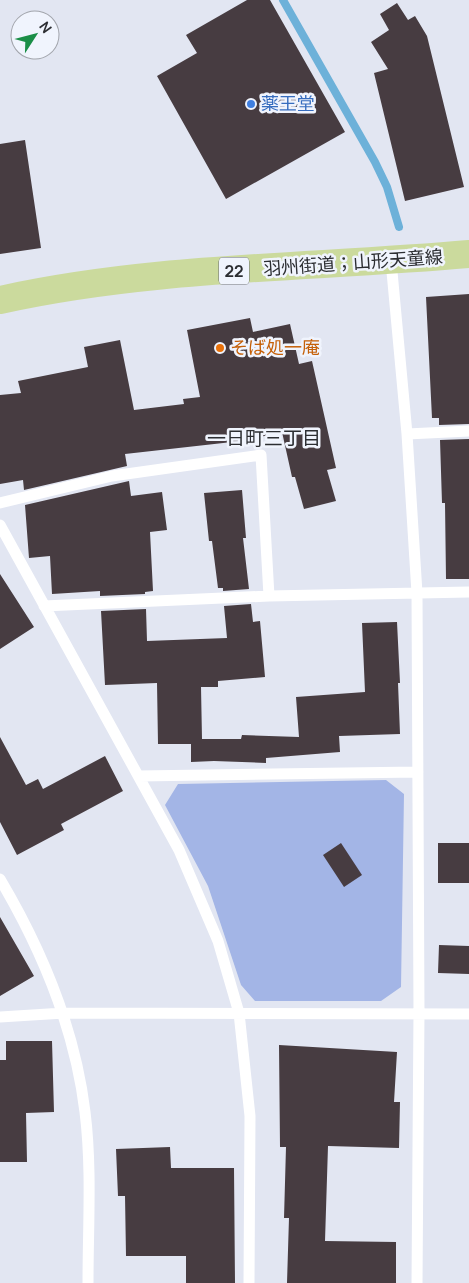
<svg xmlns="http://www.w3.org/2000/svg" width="469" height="1283" font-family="Manrope,'Noto Sans JP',sans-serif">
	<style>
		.green { fill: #a3b5e6 }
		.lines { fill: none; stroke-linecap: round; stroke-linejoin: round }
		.stream { stroke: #6db1d9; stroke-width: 8 }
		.building { fill: #473c41 }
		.service { stroke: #fff; stroke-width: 11 }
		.primary { stroke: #cbda9d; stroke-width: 28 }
		.shop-dot { fill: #3f7fe0; stroke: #f0f4fd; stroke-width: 2 }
		.food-dot { fill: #e8710a; stroke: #f0f4fd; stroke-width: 2 }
		.labels { text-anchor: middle; stroke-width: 5; stroke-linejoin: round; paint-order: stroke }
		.shield { fill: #f0f4fd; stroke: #67696f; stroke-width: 1 }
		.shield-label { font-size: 16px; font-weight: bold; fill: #2c2e32 }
		.shop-label { font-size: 18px; fill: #366cbe; stroke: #f0f4fd; text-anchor: start }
		.street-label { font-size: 18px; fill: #2c2e32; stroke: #f0f4fd }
		.food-label { font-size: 18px; fill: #c56008; stroke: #f0f4fd; text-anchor: start }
		.neighbourhood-label { font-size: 19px; fill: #2c2e32; stroke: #f0f4fd }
	</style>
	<rect width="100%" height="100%" fill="#e2e6f2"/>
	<!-- green -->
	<path class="green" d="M386,780L404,794L401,987L381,1001H255L241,985L208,886L165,805L178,784Z"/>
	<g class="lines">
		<!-- stream -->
		<path class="stream" d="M283,0L375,162L387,187L399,227"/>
	</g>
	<!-- building -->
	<path class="building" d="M247,0H270L345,132L226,199L157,76L197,53L186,35Z
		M397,3L408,20L415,16L427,36L464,187L405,201L374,73L388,69L371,42L389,30L380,14Z
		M25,140L41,248L0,254V144Z
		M469,294V424L439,425V418H432L426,297Z
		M250,318L253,332L290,324L299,364L312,361L336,468L327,470L336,501L304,509L295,477H292L282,432L241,441L125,454L127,466L24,490L23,480L0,484V395L21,393L18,381L88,367L84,347L120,340L134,410L184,404L183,399L200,397L187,330Z
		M469,439V579H446L445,503H442L440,440Z
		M129,481L131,496L162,492L167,530L150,532L153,591L145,592V594L100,596V591L52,594L50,556L29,558L25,505Z
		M242,490L246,538H243L249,589L223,591V588H218L212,541H209L204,493Z
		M0,574L34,627L0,649Z
		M251,604L253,622L260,621L265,677L218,681V687H201L202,739H241L242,735L299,737L296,697L365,692L362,623L397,622L400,683H398L400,734L339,736L340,752L266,758V763L214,761L191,762V744H158L157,683L105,685L101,611L146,609L147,641L227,638L224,606Z
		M0,737L26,785L38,779L43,789L105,756L123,791L61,824L64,830L17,855L0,822Z
		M341,843L362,875L344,887L323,855Z
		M438,843H469V883H438Z
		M0,917L34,976L0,996Z
		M439,945L469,946V974L438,973Z
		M6,1041H52L54,1112L26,1113L27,1162H0V1060H6Z
		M279,1045L397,1052L394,1102H400L399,1148L328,1146L325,1241L396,1242V1283H287L289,1218H284L286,1147H280Z
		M170,1147L171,1168H234L235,1283H186V1256H126L125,1196H118L116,1149Z"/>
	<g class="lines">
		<!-- service -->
		<path class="service" d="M391,261L407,434L417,593L419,1012L417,1283
			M407,434L469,431
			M0,503L112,476L261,455L269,596
			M0,525L179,850L218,941L239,1013L250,1116L249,1283
			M44,606L269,596L469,592
			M139,776L418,772
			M0,879C42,950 75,1029 85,1112C92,1168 88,1227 88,1283
			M0,1017L64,1013L469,1014"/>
		<!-- primary -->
		<path class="primary" d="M0,300C153,266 313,268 469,254"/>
	</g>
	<!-- markers -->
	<circle class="shop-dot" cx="251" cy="104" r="5"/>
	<circle class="food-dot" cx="220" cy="348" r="5"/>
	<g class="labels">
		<!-- shield labels -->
		<rect class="shield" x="219" y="257.5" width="30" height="27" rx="4"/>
		<g class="shield-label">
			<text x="234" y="277">22</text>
		</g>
		<!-- shop labels -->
		<g class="shop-label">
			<text x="261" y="110">薬王堂</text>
		</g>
		<!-- street labels -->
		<g class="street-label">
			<text transform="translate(353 263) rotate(-4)" y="6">羽州街道；山形天童線</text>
		</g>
		<!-- food labels -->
		<g class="food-label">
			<text x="230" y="354">そば処一庵</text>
		</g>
		<!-- neighbourhood labels -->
		<g class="neighbourhood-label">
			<text x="264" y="445">一日町三丁目</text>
		</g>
	</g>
	<!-- north arrow -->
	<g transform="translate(35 35) rotate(54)"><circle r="24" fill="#f0f4fd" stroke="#a2a5ac"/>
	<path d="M0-4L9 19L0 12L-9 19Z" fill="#1a8e47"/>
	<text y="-8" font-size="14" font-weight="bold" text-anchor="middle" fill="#2c2e32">N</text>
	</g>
</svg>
